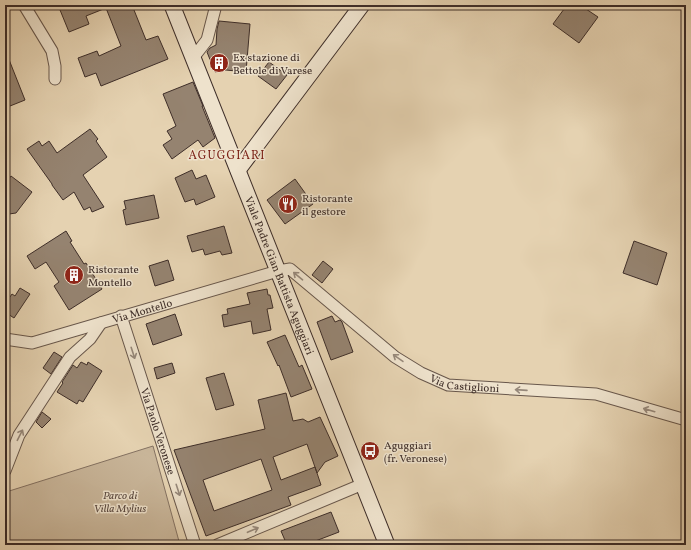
<svg xmlns="http://www.w3.org/2000/svg" width="691" height="550" font-family="Vollkorn,serif">
	<style>
		.green { fill: #c9b69a; stroke: #847262 }
		.building { fill: #958370; stroke: #3e2e29; fill-rule: evenodd }
		.lines { fill: none; stroke-linecap: round; stroke-linejoin: round }
		.street-casing { stroke: #68574b; stroke-width: 13 }
		.secondary-casing { stroke: #3e2e29; stroke-width: 17 }
		.street { stroke: #eee2cc; stroke-width: 11 }
		.secondary { stroke: #eee2cc; stroke-width: 15 }
		.oneway { stroke: #96887a }
		.labels { text-anchor: middle; stroke-width: 3; stroke-linejoin: round; paint-order: stroke }
		.poi-label { font-size: 11px; fill: #3e2e29; stroke: #eee2cc; text-anchor: start }
		.street-label { font-size: 11px; fill: #3e2e29; stroke: #eee2cc }
		.park-label { font-size: 11px; font-style: italic; fill: #5a4940; stroke: #eee2cc }
		.neighbourhood-label { font-size: 12px; letter-spacing: 1px; fill: #7a1f14; stroke: #eee2cc }
	</style>
	<rect width="100%" height="100%" fill="#e5d2b1"/>
	<filter id="stains"><feTurbulence type="fractalNoise" baseFrequency=".005" numOctaves="4"/><feColorMatrix values="0 0 0 0 .2 0 0 0 0 .09 0 0 0 0 .02 0 0 0 .5 -.17"/></filter>
	<radialGradient id="worn" r=".72"><stop offset=".6" stop-color="#630" stop-opacity="0"/><stop offset="1" stop-color="#630" stop-opacity=".3"/></radialGradient>
	<!-- green -->
	<path class="green" d="M153,446L180,545H5V493L6,492Z"/>
	<!-- building -->
	<path class="building" d="M58,5H132L146,40L158,36L168,59L101,86L96,73L85,77L78,58L97,51L99,56L121,46L106,8L86,16L89,24L69,32Z
		M567,5H580L598,17L579,43L553,24Z
		M219,21L250,24L246,72L226,70L215,72L207,52L210,48L216,45L217,29Z
		M5,52H6L25,100L5,108Z
		M269,62L287,75L276,89L258,76Z
		M193,82L203,106H202L215,138L203,147L198,140L172,159L163,145L172,139L167,131L176,126L163,94Z
		M90,129L98,139L96,141L107,157L83,175L104,207L92,212L90,207L84,210L74,192L63,200L52,185V184L27,149L39,141L42,146L49,141L57,153Z
		M192,170L196,179L206,175L215,197L196,205L194,199L185,202L175,178Z
		M11,176L32,192L16,213L9,214L5,211V184Z
		M295,179L313,204L285,224L267,200Z
		M154,195L159,218L126,225L123,210L126,209L124,201Z
		M224,226L232,253L222,255L220,251L205,255L203,249L192,252L187,236Z
		M66,231L72,241L70,242L84,264L86,263L102,289L69,310L54,286L59,282L46,262L35,269L27,256Z
		M634,241L667,253L657,285L623,273Z
		M168,260L174,280L155,286L149,266Z
		M323,261L333,269L322,283L312,275Z
		M20,288L30,294L14,318L5,312V304L12,294L15,296Z
		M267,289L268,295H270L273,308L267,309L271,330L253,334L251,321L224,327L222,315L228,314L227,309L250,304L247,293Z
		M175,314L182,335L153,345L146,324Z
		M332,316L335,322L340,320L342,322L353,352L331,360L317,322Z
		M285,335L299,367L302,365L312,389L291,397L279,365L278,366L267,342Z
		M54,352L62,357L51,374L43,368Z
		M81,362L87,365L88,362L102,371L83,402L79,400L77,404L57,392L63,383L62,382L73,365L77,368Z
		M172,363L175,373L157,379L154,368Z
		M224,373L234,405L216,410L206,378Z
		M286,393L293,421L303,419L308,422L320,417L338,456L325,462L317,473L307,444L273,457L281,480L315,467L321,485L288,497L291,505L206,536L174,450L265,429L258,400ZM261,459L272,490L214,511L203,480Z
		M42,412L51,419L42,428L36,422Z
		M331,512L339,532L305,545H287L281,531Z"/>
	<g class="lines">
		<!-- street casing -->
		<g class="street-casing">
			<g id="street">
				<path d="M24,5L52,51L55,66V79"/>
				<path d="M193,58L207,40L216,5"/>
				<path id="s1" d="M121,316L195,545"/>
				<path id="s2" d="M5,339L32,343L278,271L290,269L395,357L421,373L448,385L596,394L686,420"/>
				<path d="M5,471L19,435L70,357L90,339L101,323"/>
				<path d="M217,545L363,484"/>
			</g>
		</g>
		<!-- secondary casing -->
		<g class="secondary-casing">
			<g id="secondary">
				<path id="s3" d="M172,5L387,545"/>
				<path d="M238,170L362,5"/>
			</g>
		</g>
		<!-- street -->
		<use href="#street" class="street"/>
		<!-- secondary -->
		<use href="#secondary" class="secondary"/>
	</g>
	<!-- one-way arrows -->
	<defs><path id="oneway-shaft" d="M-6 0H5M1.5-3L5.5 0L1.5 3" fill="none" stroke-width="1.6" stroke-linecap="round" stroke-linejoin="round"/></defs>
	<g class="oneway">
		<use href="#oneway-shaft" transform="translate(298 276) rotate(-140)"/>
		<use href="#oneway-shaft" transform="translate(133 353) rotate(72)"/>
		<use href="#oneway-shaft" transform="translate(398 358) rotate(-145)"/>
		<use href="#oneway-shaft" transform="translate(521 390) rotate(-176)"/>
		<use href="#oneway-shaft" transform="translate(649 410) rotate(-164)"/>
		<use href="#oneway-shaft" transform="translate(20 435) rotate(-63)"/>
		<use href="#oneway-shaft" transform="translate(178 490) rotate(72)"/>
		<use href="#oneway-shaft" transform="translate(253 530) rotate(-23)"/>
	</g>
	<!-- icons -->
	<defs>
		<g id="building-disc" transform="scale(1)"><circle r="9.5" fill="#8f2418" stroke="#eee2cc"/><path d="M-4-6H4V6H1V3H-1V6H-4ZM-2.5-4.3h1.7v1.8h-1.7ZM.8-4.3h1.7v1.8H.8ZM-2.5-1h1.7V.8h-1.7ZM.8-1h1.7V.8H.8Z" fill="#fff"/></g>
		<g id="restaurant-disc" transform="scale(1)"><circle r="9.5" fill="#8f2418" stroke="#eee2cc"/><path d="M-5-6h1v4h1v-4h1v4h1v-4h1v5L-1.5 .5V6h-2V.5L-5-1ZM5-6V6H3V1.5H1.5Q1.5-4 5-6Z" fill="#fff"/></g>
		<g id="bus-disc" transform="scale(1)"><circle r="9.5" fill="#8f2418" stroke="#eee2cc"/><path d="M-5-6H5V4H4V6H2V4H-2V6H-4V4H-5ZM-3.5-4V0h7V-4ZM-3.5 1.2v1.5H-2V1.2ZM2 1.2v1.5H3.5V1.2Z" fill="#fff"/></g>
	</defs>
	<g fill-rule="evenodd">
		<use href="#building-disc" x="219" y="63"/>
		<use href="#restaurant-disc" x="288" y="204"/>
		<use href="#building-disc" x="74" y="275"/>
		<use href="#bus-disc" x="370" y="451"/>
	</g>
	<g class="labels">
		<!-- poi labels -->
		<g class="poi-label">
			<text x="233" y="61">Ex stazione di<tspan x="233" dy="13">Bettole di Varese</tspan></text>
			<text x="302" y="202">Ristorante<tspan x="302" dy="13">il gestore</tspan></text>
			<text x="88" y="273">Ristorante<tspan x="88" dy="13">Montello</tspan></text>
			<text x="384" y="449">Aguggiari<tspan x="384" dy="13">(fr. Veronese)</tspan></text>
		</g>
		<!-- street labels -->
		<g class="street-label">
			<text dy="4" stroke="none"><textPath href="#s3" startOffset="291">Viale Padre Gian Battista Aguggiari</textPath></text>
			<text dy="4" stroke="none"><textPath href="#s2" startOffset="142">Via Montello</textPath></text>
			<text dy="4" stroke="none"><textPath href="#s2" startOffset="509">Via Castiglioni</textPath></text>
			<text dy="4" stroke="none"><textPath href="#s1" startOffset="121">Via Paolo Veronese</textPath></text>
		</g>
		<!-- park labels -->
		<g class="park-label">
			<text x="120" y="499">Parco di<tspan x="120" dy="13">Villa Mylius</tspan></text>
		</g>
		<!-- neighbourhood labels -->
		<g class="neighbourhood-label">
			<text x="227" y="159">AGUGGIARI</text>
		</g>
	</g>
	<!-- margin -->
	<rect width="691" height="550" fill="none" stroke="#e5d2b1" stroke-width="20"/>
	<rect x="6" y="6" width="679" height="538" fill="none" stroke="#3e2e29" stroke-width="2"/>
	<rect x="10" y="10" width="671" height="530" fill="none" stroke="#3e2e29"/>
	<rect width="100%" height="100%" filter="url(#stains)"/>
	<rect width="100%" height="100%" fill="url(#worn)"/>
</svg>
